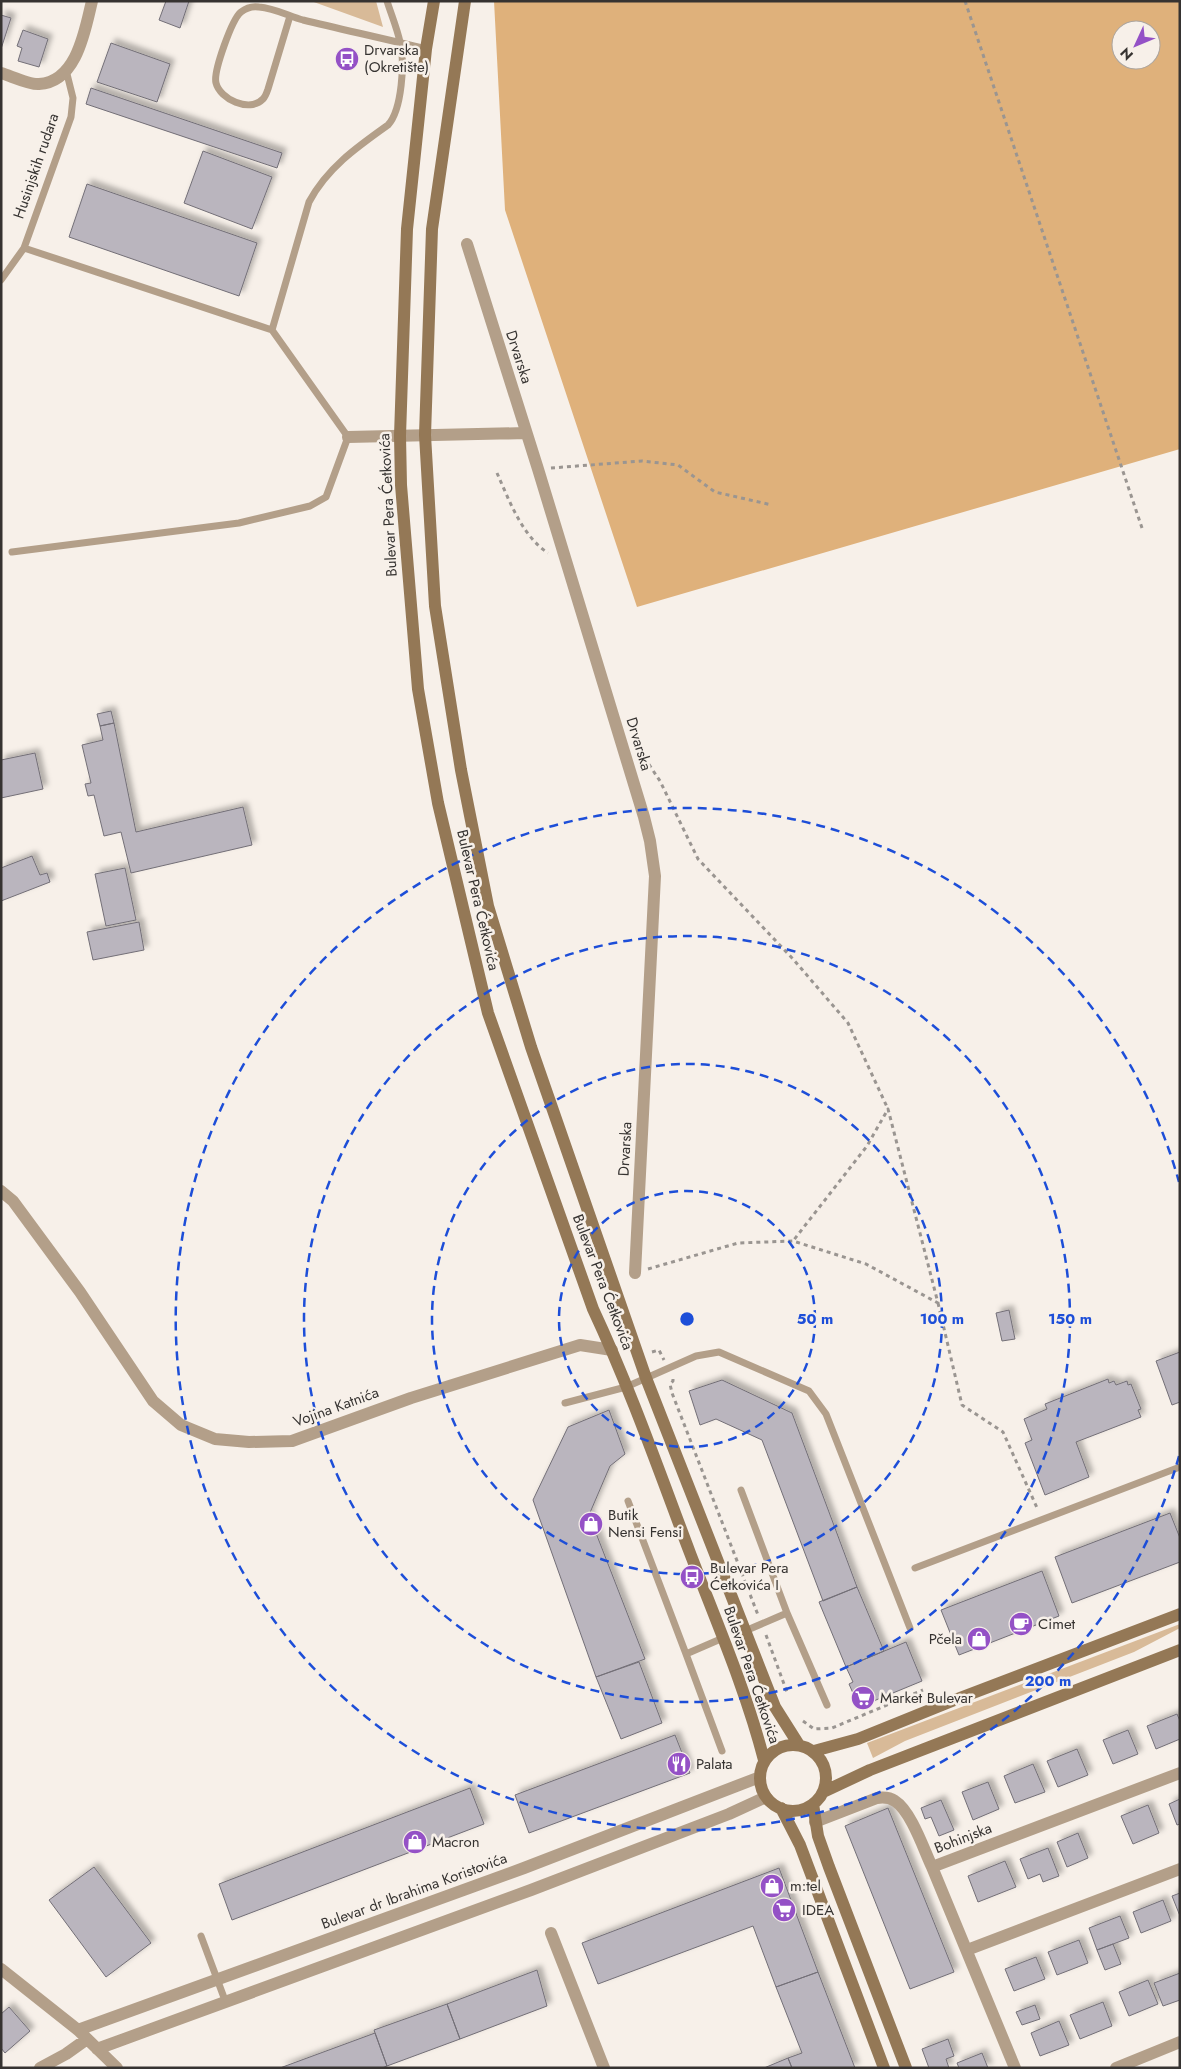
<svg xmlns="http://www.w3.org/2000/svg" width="1181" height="2069" font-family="Jost,sans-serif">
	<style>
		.green { fill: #d8ba98 }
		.forest { fill: #dfb17b; fill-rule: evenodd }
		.building { fill: #bab5be; stroke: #736f77; filter: url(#shadow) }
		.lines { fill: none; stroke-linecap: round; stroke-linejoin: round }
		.path { stroke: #9a9591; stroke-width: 3; stroke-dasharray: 4 4; stroke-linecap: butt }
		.lane { stroke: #b39f89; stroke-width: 7 }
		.street { stroke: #b39f89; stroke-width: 12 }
		.secondary { stroke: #947856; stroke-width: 12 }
		.ring { fill: none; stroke: #1d4ed8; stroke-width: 2.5; stroke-dasharray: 9 6 }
		.labels { text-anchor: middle; stroke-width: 5; stroke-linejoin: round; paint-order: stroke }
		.poi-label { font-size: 15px; fill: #363331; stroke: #f7f0e9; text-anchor: start }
		.street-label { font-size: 15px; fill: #363331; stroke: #f7f0e9 }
		.centre { fill: #1d4ed8; stroke: #f7f0e9; stroke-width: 2.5 }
		.ring-label { font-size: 15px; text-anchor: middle; font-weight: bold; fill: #1d4ed8; stroke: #f7f0e9; stroke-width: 5; stroke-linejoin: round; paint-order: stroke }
	</style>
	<defs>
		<filter id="shadow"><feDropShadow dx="4.5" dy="-4.5" stdDeviation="2.5" flood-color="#0004"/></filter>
	</defs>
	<rect width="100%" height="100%" fill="#f7f0e9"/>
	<!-- green -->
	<path class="green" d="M311,1H376L383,27Z
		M1180,1624V1628L1134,1652L905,1741L873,1758L867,1743Z"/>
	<!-- forest -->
	<path class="forest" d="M494,1H1180V449L637,607L505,210ZM1121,30H1151V60H1121Z"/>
	<!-- building -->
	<path class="building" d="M166,1H189L180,28L159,20Z
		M1,15L11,18L1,49Z
		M23,30L48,39L39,67L18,61L22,48L17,46Z
		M111,43L170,64L157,102L97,82Z
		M91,88L282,153L277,168L86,104Z
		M203,151L272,177L252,229L184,203Z
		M87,184L257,243L239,296L69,237Z
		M111,711L114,723L100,726L97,714Z
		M114,723L136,832L243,807L252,845L131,873L121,832L104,836L94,795L88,796L85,784L91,783L82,745L103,740L100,726Z
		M35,753L43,789L1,798V760Z
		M32,856L40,875L47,873L50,882L1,901V868Z
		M125,868L136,920L106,926L95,874Z
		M139,922L144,950L93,960L87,932Z
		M1009,1310L1015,1339L1002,1341L996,1313Z
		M1180,1352V1402L1172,1405L1156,1361Z
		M1108,1379L1109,1383L1114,1381L1116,1385L1127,1381L1128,1385L1131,1384L1141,1409L1138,1410L1141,1417L1076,1442L1089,1477L1045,1495L1025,1443L1032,1440L1024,1419L1047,1409L1045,1404Z
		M722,1380L792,1413L857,1587L823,1601L762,1440L716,1419L700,1425L689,1391Z
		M609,1410L625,1454L610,1466L589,1515L645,1659L596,1677L533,1500L568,1427Z
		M1170,1513L1180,1538V1562L1072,1603L1055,1557Z
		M1042,1571L1059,1616L959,1655L941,1610Z
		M857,1587L884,1651L846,1667L819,1602Z
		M906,1642L922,1681L859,1707L849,1684L853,1682L846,1667Z
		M639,1662L662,1723L621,1739L596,1677Z
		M1177,1714L1180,1721V1739L1156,1749L1147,1726Z
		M1128,1730L1138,1754L1113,1764L1103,1740Z
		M675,1735L690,1773L529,1833L515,1795Z
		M1077,1749L1088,1775L1058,1787L1047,1761Z
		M1033,1764L1045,1792L1015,1803L1004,1776Z
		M988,1782L999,1809L973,1820L962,1792Z
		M470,1788L484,1824L232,1920L219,1884Z
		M1180,1799V1824L1177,1825L1169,1804Z
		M941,1800L954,1830L939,1836L931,1817L925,1819L921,1808Z
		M1148,1805L1159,1833L1133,1844L1121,1816Z
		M888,1808L954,1972L910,1989L845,1826Z
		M1078,1833L1088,1858L1067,1867L1057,1842Z
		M1048,1848L1059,1876L1043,1882L1040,1874L1028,1879L1020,1859Z
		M1005,1861L1016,1887L978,1902L968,1876Z
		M94,1867L151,1943L106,1977L49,1900Z
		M779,1868L818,1972L776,1987L753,1926L598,1984L582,1943Z
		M1180,1893V1916L1172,1896Z
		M1163,1900L1171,1921L1141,1933L1133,1912Z
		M1120,1916L1129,1938L1097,1950L1089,1928Z
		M1079,1940L1088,1963L1057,1975L1048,1952Z
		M1113,1944L1121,1964L1105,1970L1097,1950Z
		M1036,1957L1045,1979L1014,1991L1005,1969Z
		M537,1970L547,2006L460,2039L447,2004Z
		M818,1972L855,2068H792L788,2058L802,2053L776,1987Z
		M1180,1973V2000L1163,2006L1154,1983Z
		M1148,1980L1158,2004L1129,2016L1119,1992Z
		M1103,2002L1112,2026L1080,2039L1070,2015Z
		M447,2004L460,2039L387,2066L374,2030Z
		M1035,2005L1040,2019L1022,2025L1016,2012Z
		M9,2007L30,2031L5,2053L1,2048V2014Z
		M1059,2021L1069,2045L1040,2056L1031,2033Z
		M375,2033L387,2066L382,2068H280Z
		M948,2039L954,2056L946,2059L949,2068H929L922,2049Z
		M982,2053L988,2068H959L957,2063Z
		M788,2058L792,2068H764Z"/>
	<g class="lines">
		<!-- path -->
		<path class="path" d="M965,1L1142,528
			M551,468L642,461L678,465L715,492L772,505
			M497,473C509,500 522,536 548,553
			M640,751L660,781L698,859L793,959L848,1023L888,1109
			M648,1269L738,1243L793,1241L866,1264L938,1303L888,1109L867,1146L793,1241
			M938,1303L962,1405L1003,1432L1038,1510
			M652,1352L659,1350L664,1360
			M673,1379V1381L670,1384L672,1393L758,1615
			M766,1635L788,1695
			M803,1721L814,1729L832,1728L923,1690"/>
		<!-- lane -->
		<path class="lane" d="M290,16L268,89C267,92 265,97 263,99C249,113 220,99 216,83C213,72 232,19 241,12C246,8 253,6 259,7C274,8 289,16 303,20C344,30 386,39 426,49
			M24,248L272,330
			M1,280L24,248L71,117L73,98L66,70
			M12,552L239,523L310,506L326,497L348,437L272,330L309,202C327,168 357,147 388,125C402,110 405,62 400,42C397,28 391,14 387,1
			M565,1403L626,1387L696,1356L719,1352L809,1391L826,1414L910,1628
			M741,1490L787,1613L827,1705
			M628,1501L686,1654L723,1638
			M915,1568L1180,1467
			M745,1631L787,1613
			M686,1654L722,1751
			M201,1936L226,2003"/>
		<!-- street -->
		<path class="street" d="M1,73C11,76 30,85 39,84C77,82 85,30 92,1
			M467,244L538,469L644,817L650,841L655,876L635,1273
			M348,437L526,433
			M1,1191L13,1201L80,1292L153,1401L181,1425L215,1439L249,1442L292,1441L411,1398L580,1345L612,1350
			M815,1822L877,1798C884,1797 889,1797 895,1801C911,1811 924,1850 932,1867
			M551,1933L604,2068
			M967,1950L1180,1869
			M1,1969L78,2030L117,2068
			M78,2030L524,1868L760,1777
			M97,2049L531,1890L729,1814L766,1797
			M40,2068L66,2054L87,2039
			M1015,2068L932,1867L1180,1773
			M1116,2068L1180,2042"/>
		<!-- secondary -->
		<path class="secondary" d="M434,1L426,49L407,229L400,436L401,485L418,689L438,803L488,1013L593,1309C630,1388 659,1471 690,1553C716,1621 746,1690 764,1760
			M465,1L432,229L425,435L435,606L461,770L488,906L531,1047L646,1378L775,1707L799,1745
			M760 1778a33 33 0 1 1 66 0a33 33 0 1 1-66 0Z
			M814,1751L858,1739L952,1701L1180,1614
			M823,1792L870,1770L1180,1650
			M813,1804L818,1836L829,1867L906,2068
			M781,1808L800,1845L884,2068"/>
	</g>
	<!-- distance rings -->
	<g class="ring">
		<circle cx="687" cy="1319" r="128"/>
		<circle cx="687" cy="1319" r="255"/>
		<circle cx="687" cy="1319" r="383"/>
		<path d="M1179 1456A511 511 0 1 1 1179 1182"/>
	</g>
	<!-- icons -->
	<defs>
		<g id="bus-disc" transform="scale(1.25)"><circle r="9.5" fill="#9451c6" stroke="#f7f0e9"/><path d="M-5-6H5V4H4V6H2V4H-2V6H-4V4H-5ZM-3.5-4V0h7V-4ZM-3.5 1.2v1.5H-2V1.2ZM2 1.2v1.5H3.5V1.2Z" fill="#fff"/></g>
		<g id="shop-disc" transform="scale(1.25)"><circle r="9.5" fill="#9451c6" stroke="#f7f0e9"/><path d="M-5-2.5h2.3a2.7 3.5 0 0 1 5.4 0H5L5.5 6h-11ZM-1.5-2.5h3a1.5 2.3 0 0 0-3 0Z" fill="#fff"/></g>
		<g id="cafe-disc" transform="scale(1.25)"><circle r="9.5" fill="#9451c6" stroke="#f7f0e9"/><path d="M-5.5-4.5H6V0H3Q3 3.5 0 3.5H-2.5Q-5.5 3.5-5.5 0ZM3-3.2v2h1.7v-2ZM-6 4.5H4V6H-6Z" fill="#fff"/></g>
		<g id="supermarket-disc" transform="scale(1.25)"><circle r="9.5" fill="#9451c6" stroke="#f7f0e9"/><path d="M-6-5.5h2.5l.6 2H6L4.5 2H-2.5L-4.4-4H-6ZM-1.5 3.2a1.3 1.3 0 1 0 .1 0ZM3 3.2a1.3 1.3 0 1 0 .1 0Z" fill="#fff"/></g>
		<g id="restaurant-disc" transform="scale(1.25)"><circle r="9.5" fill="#9451c6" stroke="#f7f0e9"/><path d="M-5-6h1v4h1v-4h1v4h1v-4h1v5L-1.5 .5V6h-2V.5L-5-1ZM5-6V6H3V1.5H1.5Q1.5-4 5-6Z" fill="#fff"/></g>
	</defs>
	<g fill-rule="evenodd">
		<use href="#bus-disc" x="347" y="59"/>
		<use href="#shop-disc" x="591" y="1524"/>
		<use href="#bus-disc" x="692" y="1577"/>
		<use href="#cafe-disc" x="1021" y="1624"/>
		<use href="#shop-disc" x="979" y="1639"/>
		<use href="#supermarket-disc" x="863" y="1698"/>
		<use href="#restaurant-disc" x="679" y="1764"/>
		<use href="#shop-disc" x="415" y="1842"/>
		<use href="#shop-disc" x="772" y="1886"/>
		<use href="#supermarket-disc" x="784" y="1910"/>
	</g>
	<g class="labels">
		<!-- poi labels -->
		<g class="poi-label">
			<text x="364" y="55">Drvarska<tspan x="364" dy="17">(Okretište)</tspan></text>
			<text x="608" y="1520">Butik<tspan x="608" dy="17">Nensi Fensi</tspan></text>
			<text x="710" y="1573">Bulevar Pera<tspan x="710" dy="17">Ćetkovića I</tspan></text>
			<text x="1038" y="1629">Cimet</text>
			<text x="962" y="1644" text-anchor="end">Pčela</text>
			<text x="880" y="1703">Market Bulevar</text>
			<text x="696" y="1769">Palata</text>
			<text x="432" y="1847">Macron</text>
			<text x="790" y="1891">m:tel</text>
			<text x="802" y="1915">IDEA</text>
		</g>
		<!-- street labels -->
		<g class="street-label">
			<text transform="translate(36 166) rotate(-71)" y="5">Husinjskih rudara</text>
			<text transform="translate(519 357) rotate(72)" y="5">Drvarska</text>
			<text transform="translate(388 505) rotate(-93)" y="5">Bulevar Pera Ćetkovića</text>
			<text transform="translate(639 744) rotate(73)" y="5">Drvarska</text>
			<text transform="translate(478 900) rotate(77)" y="5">Bulevar Pera Ćetkovića</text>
			<text transform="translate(625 1149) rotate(-87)" y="5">Drvarska</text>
			<text transform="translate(603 1282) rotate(69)" y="5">Bulevar Pera Ćetkovića</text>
			<text transform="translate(336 1407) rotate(-20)" y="5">Vojina Katnića</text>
			<text transform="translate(752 1675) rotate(71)" y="5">Bulevar Pera Ćetkovića</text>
			<text transform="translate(963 1838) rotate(-21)" y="5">Bohinjska</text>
			<text transform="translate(414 1891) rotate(-20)" y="5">Bulevar dr Ibrahima Koristovića</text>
		</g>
	</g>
	<circle cx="687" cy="1319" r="8" class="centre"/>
	<g class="ring-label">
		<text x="815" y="1324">50 m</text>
		<text x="942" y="1324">100 m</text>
		<text x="1070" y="1324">150 m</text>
		<text x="1048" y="1686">200 m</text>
	</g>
	<!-- border -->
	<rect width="1181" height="2069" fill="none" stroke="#363331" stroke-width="5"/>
	<!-- north arrow -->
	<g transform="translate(1136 45) rotate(226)"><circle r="24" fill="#f7f0e9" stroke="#aaa49f"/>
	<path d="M0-4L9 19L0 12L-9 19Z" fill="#9451c6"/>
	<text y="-8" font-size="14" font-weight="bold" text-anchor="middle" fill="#363331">N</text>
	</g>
</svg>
